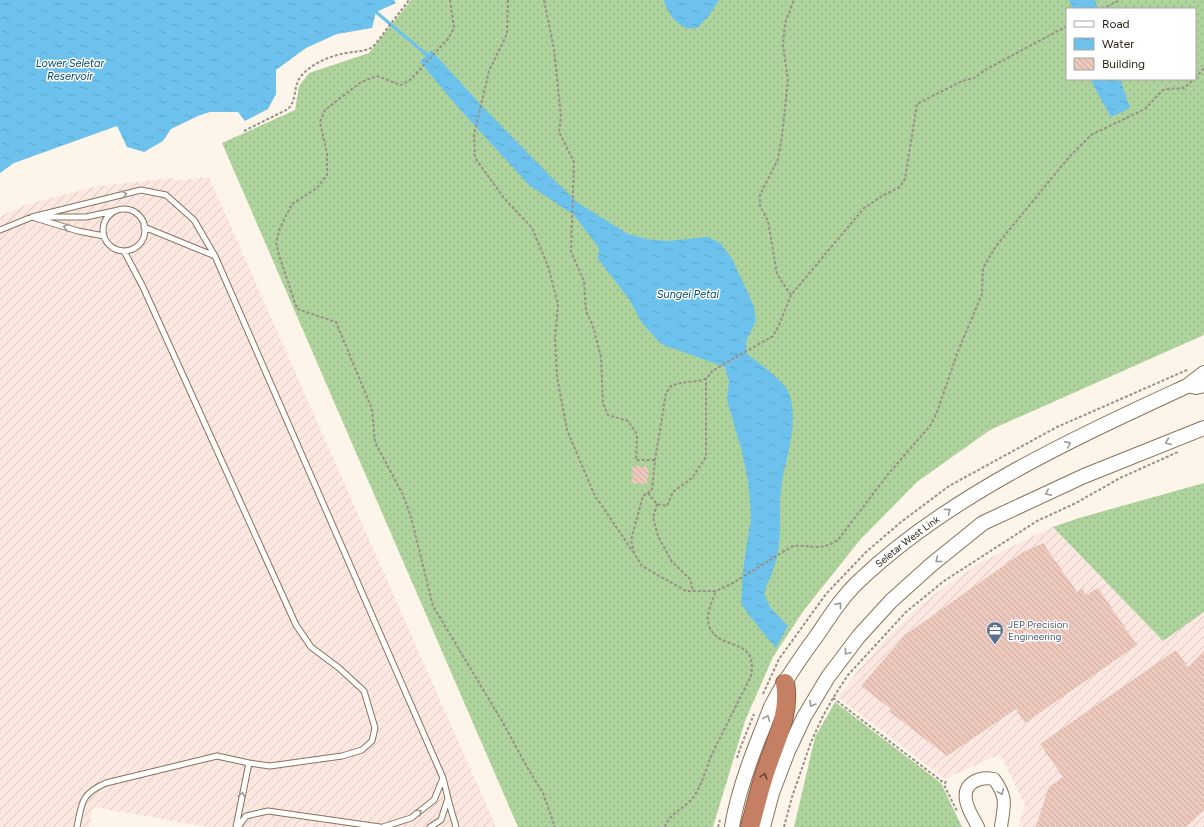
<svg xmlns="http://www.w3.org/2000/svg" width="1204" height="827" font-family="Figtree,sans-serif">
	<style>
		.industrial { fill: url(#industrial-furrows) }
		.grass { fill: url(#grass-dots); fill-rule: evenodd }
		.water { fill: url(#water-ripples) }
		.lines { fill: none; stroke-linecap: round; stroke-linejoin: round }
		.stream { stroke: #6dc2ed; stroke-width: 3 }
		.building { fill: url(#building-back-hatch) }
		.service-casing { stroke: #877359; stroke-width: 7 }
		.tertiary-casing { stroke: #877359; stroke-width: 14 }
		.secondary-casing { stroke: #877359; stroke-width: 16 }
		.motorway-casing { stroke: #8d5d47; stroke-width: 20 }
		.path { stroke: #989085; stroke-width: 2; stroke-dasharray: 3 2; stroke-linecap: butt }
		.service { stroke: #fff; stroke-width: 5 }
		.tertiary { stroke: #fff; stroke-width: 12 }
		.secondary { stroke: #fff; stroke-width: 14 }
		.motorway { stroke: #c57f63; stroke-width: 18 }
		.oneway { stroke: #9d9a95 }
		.oneway2 { stroke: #664534 }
		.labels { text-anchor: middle; stroke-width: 3; stroke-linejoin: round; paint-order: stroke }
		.street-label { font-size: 10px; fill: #261f14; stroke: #fff }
		.service-label { font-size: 10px; fill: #4e5e75; stroke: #fff; text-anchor: start }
		.water-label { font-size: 11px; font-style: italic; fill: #004a67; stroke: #fff }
	</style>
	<defs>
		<pattern id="industrial-furrows" width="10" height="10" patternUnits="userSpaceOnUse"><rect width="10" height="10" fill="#fce8e1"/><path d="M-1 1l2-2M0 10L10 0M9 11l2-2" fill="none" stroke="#d8c7c0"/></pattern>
		<pattern id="grass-dots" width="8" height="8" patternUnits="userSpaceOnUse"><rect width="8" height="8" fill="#aed39c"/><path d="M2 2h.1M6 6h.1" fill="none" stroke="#96b586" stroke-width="1.8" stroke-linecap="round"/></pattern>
		<pattern id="water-ripples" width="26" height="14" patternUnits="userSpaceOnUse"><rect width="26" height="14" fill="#6dc2ed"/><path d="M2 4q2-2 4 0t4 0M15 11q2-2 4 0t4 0" fill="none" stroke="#5ea6ca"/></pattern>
		<pattern id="building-back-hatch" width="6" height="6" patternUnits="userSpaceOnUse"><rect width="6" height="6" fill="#edc8bc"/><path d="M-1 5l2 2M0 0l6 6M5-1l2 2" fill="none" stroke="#cbaba1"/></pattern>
	</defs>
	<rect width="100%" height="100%" fill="#fef5ea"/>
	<!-- industrial -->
	<path class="industrial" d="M209,177L496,827H208L93,807L89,827H0V216L28,204L98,186L173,178L174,181Z
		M1053,527L1163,641L1204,612V827H1018L1025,806L1000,754L945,779L838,697L853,677L880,645L914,611L929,599L948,584L982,562L1003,551L1039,533Z"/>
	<!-- grass -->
	<path class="grass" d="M411,0H1204V335L990,430L917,482L860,540L804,610L773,657L745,721L713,827H518L222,143L295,110L299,86L309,73L369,53ZM1067,9H1195V79H1067Z
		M1204,483V612L1163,641L1053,527L1079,518Z
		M835,702L941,783L962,827H794L815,737Z"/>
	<!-- water -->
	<path class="water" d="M0,0H394L396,3L376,12L372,28L337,34L306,48L276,70V94L268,109L245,121L238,112H210L198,116L171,129L163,141L144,152L127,147L117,126L14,163L0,173Z
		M664,0H719L708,17L697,28C693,28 687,29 684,27C674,22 666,10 664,0Z
		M1069,0H1095L1098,9H1073Z
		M431,50L482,106L552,178L578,203L628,234L646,239L667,241L708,237L720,243L731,257L754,306L756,321L746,341L747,354C757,361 783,381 788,391C801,422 785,457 781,489C779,507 781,526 779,544C778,561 770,577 764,593L770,607L788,626L776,648L748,614L741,603L743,571L751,517L748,480L742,452L727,400L729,382L725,367L661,344L642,323L629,299L598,259L599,248L574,215L529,185L456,105L420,62Z
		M1092,79H1120L1130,108L1111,117L1092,83Z"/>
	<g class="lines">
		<!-- stream -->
		<path class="stream" d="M376,12L427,55"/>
	</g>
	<!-- building -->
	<path class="building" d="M633,466L649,467L647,484L632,483Z
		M1043,543L1077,592L1082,589L1086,595L1098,588L1137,645L1025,723L1016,709L947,756L890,712L891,709L861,686L905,635L1023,552Z
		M1176,650L1188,667L1204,651V810L1186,827H1036L1048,789L1050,786L1063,777L1040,744Z"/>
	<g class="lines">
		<!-- service casing -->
		<g class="service-casing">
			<path id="service" d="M103 230a21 21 0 1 1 42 0a21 21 0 1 1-42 0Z
				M144,227L215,256
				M0,230L32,217H86L114,211
				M104,236L78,231L32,217L141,190L166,195L194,220L215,256L443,778L448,798L441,820L430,827
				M448,799L456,827
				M77,827C82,802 81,794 106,783L217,756L249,763L270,766L342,756L362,750L372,741L375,728L364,691L339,668L311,647L296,625L143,287L124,251
				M236,827L249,763
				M238,827L246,816L268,811L380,827
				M383,827L411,818L434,800L443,778"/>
		</g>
		<!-- tertiary casing -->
		<g class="tertiary-casing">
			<path id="tertiary" d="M1187,386L1196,388L1204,386
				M978,827C974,819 967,809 966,800C963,783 979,776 994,779C1008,798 1004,805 1001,827"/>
		</g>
		<!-- secondary casing -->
		<g class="secondary-casing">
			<g id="secondary">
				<path id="s1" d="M732,827C737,795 748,765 760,735C764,726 767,716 771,707C784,681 801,657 818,634C830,616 843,596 859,581C949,495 1075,438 1187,386L1204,373"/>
				<path d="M763,827L772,793L788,751L804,717L828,677L859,636L891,601L931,565L983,523L1084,476L1204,428"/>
			</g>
		</g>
		<!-- motorway casing -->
		<g class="motorway-casing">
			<path id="motorway" d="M750,827C755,809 759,791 765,773C774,744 791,714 785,683"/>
		</g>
		<!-- path -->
		<path class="path" d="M450,0L454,28L448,39L410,80L401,85L377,76L361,82L325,110L320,122L327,154V175L317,188L292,204L280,228L276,242L279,255L297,309L336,322L372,409L375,442L403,495L411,517L433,606L502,721L527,767L543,793L555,827
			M508,0L507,34L489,71L474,135L475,158L504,198L532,228L548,266L558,304L555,339L557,377L567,430L594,494L633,552
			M544,0L554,49L561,117L559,132L574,162L571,252L584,281L586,311L593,326L601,357L603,404L608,415L628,421L637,434L636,460H655
			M1102,9L1120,0
			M1067,26L985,70L974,78L962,81L917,104L905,179L900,187L882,196L864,208L791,295L779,325L773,336L712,371C707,382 697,381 687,382C681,383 676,384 671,386L666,393L655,460L652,490L643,496L631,540L634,553L642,566L686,591H716L733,583L791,547C801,544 807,547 817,547C825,547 831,544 838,540L889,473L930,426L937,412L958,351L982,294L983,268L996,246L1070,156L1091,135L1145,109L1163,90L1168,89L1184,88L1194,79
			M1195,78L1204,68
			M244,131L288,109C298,99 292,86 302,75C313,63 330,56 346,53C356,51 364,52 373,47L409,0
			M791,295L777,274L768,221L760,206V195L778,159L782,136L788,80L783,45L785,23L794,0
			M648,493L657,504L667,506L673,492L692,478L706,457V378
			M657,504L653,518L658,536L672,562L690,579L693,590
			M763,694L779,659L826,594L866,552L901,522L949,486L1057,427L1187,370
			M833,698L944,783
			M737,758L741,746L754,714
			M946,781L944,785L957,811
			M665,827C668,814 686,808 694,796C703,783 706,768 712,754C725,728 738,702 751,676C759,633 713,654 708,621C707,611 713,600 716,591
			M718,827L720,820
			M784,827L792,797L811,742L822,718L833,698L848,675L906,612L944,581L1037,521L1076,503L1120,478L1178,452"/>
		<!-- service -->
		<use href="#service" class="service"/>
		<!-- tertiary -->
		<use href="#tertiary" class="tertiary"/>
		<!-- secondary -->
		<use href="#secondary" class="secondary"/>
		<!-- motorway -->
		<use href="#motorway" class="motorway"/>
	</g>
	<!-- one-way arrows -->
	<defs><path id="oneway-chevron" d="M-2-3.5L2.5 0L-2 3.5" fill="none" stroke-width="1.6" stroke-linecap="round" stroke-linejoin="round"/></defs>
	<g class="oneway">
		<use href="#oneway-chevron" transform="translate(124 194) rotate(-14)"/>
		<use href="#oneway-chevron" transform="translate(66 227) rotate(-163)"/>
		<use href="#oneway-chevron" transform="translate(1168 442) rotate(158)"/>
		<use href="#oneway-chevron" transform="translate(1068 444) rotate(-26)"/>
		<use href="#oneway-chevron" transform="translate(1048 493) rotate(155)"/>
		<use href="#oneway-chevron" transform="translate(948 511) rotate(-36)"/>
		<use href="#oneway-chevron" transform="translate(938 560) rotate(141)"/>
		<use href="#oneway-chevron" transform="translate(839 605) rotate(-51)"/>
		<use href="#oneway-chevron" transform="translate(847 652) rotate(128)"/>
		<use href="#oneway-chevron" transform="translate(812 704) rotate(120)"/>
		<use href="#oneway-chevron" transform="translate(767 718) rotate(-68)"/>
		<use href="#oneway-chevron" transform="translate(1001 792) rotate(66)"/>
		<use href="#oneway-chevron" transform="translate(242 795) rotate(-78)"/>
		<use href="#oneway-chevron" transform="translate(419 812) rotate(-38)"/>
	</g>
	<use class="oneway2" href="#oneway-chevron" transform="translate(764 776) rotate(-73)"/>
	<!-- icons -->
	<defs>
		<g id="office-pin" transform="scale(0.9)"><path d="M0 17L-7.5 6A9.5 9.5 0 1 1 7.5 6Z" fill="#5c6f8a" stroke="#fff"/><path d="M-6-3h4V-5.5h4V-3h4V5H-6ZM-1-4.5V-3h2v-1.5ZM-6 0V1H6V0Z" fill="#fff"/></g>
	</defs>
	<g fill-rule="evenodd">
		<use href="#office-pin" x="995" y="630"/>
	</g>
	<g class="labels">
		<!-- street labels -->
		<g class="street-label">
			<text dy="4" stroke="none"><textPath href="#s1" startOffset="343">Seletar West Link</textPath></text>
		</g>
		<!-- service labels -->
		<g class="service-label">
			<text x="1008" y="628">JEP Precision<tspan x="1008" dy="12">Engineering</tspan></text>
		</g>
		<!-- water labels -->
		<g class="water-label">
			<text x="70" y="67">Lower Seletar<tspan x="70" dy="13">Reservoir</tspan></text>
			<text x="688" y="298">Sungei Petai</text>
		</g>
	</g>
	<!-- legend -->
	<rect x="1066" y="8" width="130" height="72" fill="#ffffff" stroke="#a8a5a1"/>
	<rect x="1074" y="21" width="20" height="6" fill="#ffffff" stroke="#a8a5a1"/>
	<text x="1102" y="28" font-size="12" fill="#261f14">Road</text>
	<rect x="1074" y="38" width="20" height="12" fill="url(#water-ripples)" stroke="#a8a5a1"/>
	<text x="1102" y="48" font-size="12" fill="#261f14">Water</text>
	<rect x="1074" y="58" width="20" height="12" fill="url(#building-back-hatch)" stroke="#a8a5a1"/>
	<text x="1102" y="68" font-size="12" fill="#261f14">Building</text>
</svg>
